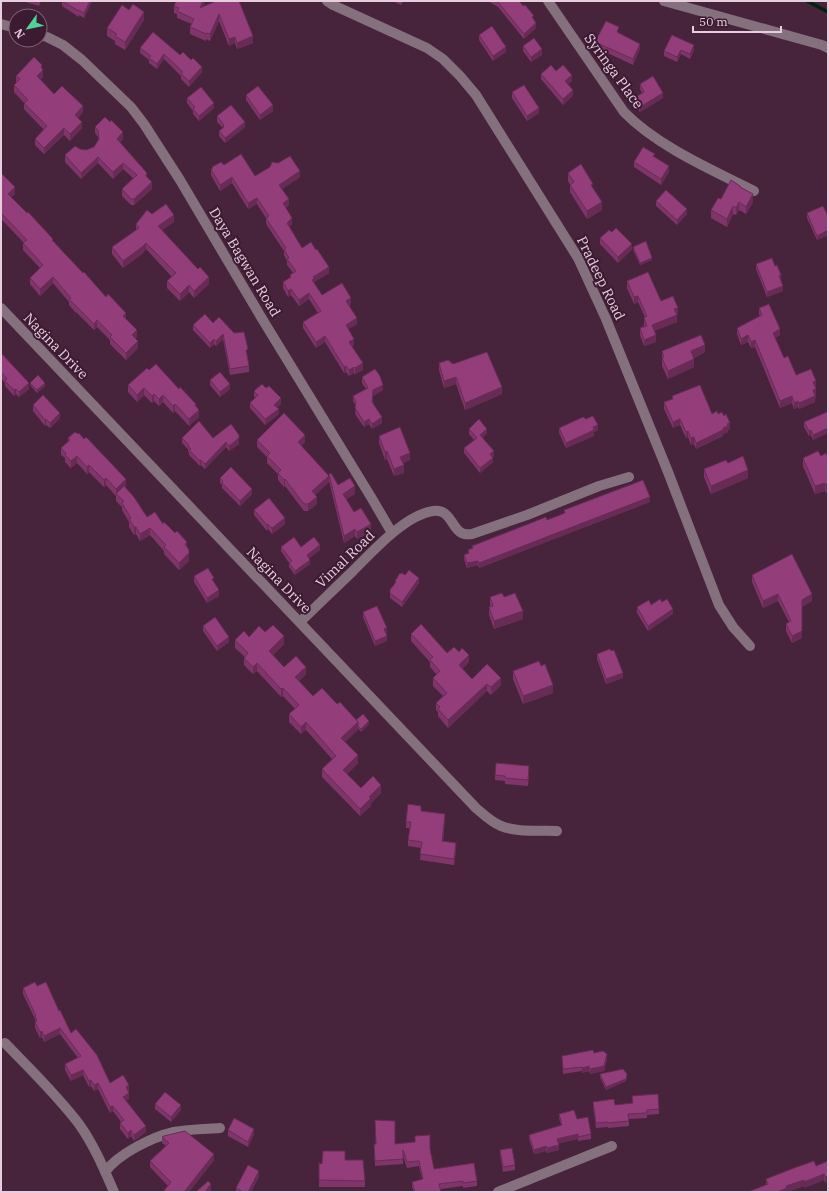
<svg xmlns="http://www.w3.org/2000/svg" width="829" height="1193" font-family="'IBM Plex Serif',serif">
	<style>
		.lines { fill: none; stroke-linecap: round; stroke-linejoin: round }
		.stream { stroke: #002413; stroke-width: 3.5 }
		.minor { stroke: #84717d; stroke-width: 10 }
		.wall { fill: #7f346a }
		.shaded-wall { fill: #682b56 }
		.building { fill: #943d7b; stroke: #682b56 }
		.labels { text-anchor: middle; stroke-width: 4; stroke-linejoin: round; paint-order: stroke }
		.street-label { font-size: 14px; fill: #e6cedd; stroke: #3c1a32 }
	</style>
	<rect width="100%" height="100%" fill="#47243c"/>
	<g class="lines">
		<!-- stream -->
		<path class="stream" d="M807,1L828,12"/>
		<!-- minor -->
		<path class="minor" d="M327,1L333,5L427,48L443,59L460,76L476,95L578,258L606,319L668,472L719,605L733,627L750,646
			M548,1L624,112C657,146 712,170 754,191
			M664,1L822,45L828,48
			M1,24L16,28
			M40,35L47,37L63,45L82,60L131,107L144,124L180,180L261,317L371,497L392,533
			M1,308L476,808C484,815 491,822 501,826C518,833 540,830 557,831
			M300,622C318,605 335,588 353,571C373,551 405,515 433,511C455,508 450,538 472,534L527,515L599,486L629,477
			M5,1043C30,1069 57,1095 79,1124C94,1145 104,1169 114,1192
			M105,1172C118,1154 152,1137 174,1132C188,1129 205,1129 220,1128
			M498,1192L612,1146"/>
	</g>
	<!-- wall -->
	<path class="wall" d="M22,1H41L39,6Z
		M62,1H92L84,18L79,15V17L62,6Z
		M205,1L203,7L216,1L253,43L237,49L235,43L229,46L219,21L210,41L206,39V41L190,34V27L192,24L177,18V14L174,13V6Z
		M393,1H403L401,5Z
		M488,1H519L534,19L536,28L524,39L498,7Z
		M144,20L125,50L115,44V41L107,36V28Z
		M619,33L640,49L633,65L595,47V42Z
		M479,35L506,52L493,61L479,40Z
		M672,35L694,50L690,59L681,54L677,62L664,56V51Z
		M523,46L542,55L531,62L523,51Z
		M140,48L180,55L202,72L189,87L181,79V76L164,59L157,69L149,63V60L140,53Z
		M42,69L43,77L40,80L54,94L83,112L78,118L82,128L70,141L64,135L44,154L35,145V139L44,130L24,109V103L14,92V85L16,83V76Z
		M556,71L572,81L568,84L573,95L563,105L541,79V74Z
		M640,84L663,98L640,112L634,103V98L642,93L640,89Z
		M512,92L539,113L527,121L512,98Z
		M246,95L273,111L260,120L246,100Z
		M187,98L214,108L199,121L193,114V111L187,103Z
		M217,116L245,127L225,143L219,136V131L223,128L217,122Z
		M95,127L123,139L120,142L147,177L152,189L134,205H131L122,196V189L133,178L123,169L113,179L98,163L81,179L65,162V155L80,149L86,150L94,147L98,140V137L95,133Z
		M655,157L669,172L661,185L634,167V162Z
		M224,165L255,176L300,177L282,189L289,205L286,208L292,224L289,227L302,248L329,273L314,282L322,295L351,304L349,306L357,324L348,329L354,345L352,346L363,370L355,374L354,373L349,376L346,372L344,373L325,342L316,348L303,328V322L318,313L309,299L299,306L291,295L288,297L283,288V282L290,278V275L293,273L287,265V261L284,255V251L266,224V218L257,204L248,209L232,183L220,191L211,175V169H212V167Z
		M1,173L15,194L11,197L126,319L137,337L135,338L138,348L126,360L110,344V340L97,327L94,330L76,312V313L69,305V302L53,283L40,296L30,284V278L40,268L23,250V243H24L1,219Z
		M568,173L593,188L602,210L587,219L570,192V185L568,181Z
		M740,187L753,202L746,214L739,210L736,215L733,214L727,227L711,218V210L721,199Z
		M656,201L687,214L677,225L656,206Z
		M807,213L828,216V235L817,240L807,218Z
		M152,214L174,222L162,230L209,284L194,298L189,292L180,301L167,288V281L172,277L146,249L142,254L123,268L112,254V247L136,230V224Z
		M612,232L632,249L618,263L600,244V238Z
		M633,247L652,260L640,265L633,250Z
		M756,264L781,280L783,291L767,297L756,269Z
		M627,281L661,301L678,314L677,315V322L654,331L656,342L644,346L640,335V328L644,326V318L645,317L638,302L634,304L627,288Z
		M759,308L780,335L775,338L784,358L796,375L816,387H815L816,389L815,402L799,409L798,407L794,409L792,403L780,408L755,347L751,348L748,342L741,345L737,334V328L760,316L759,314Z
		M213,323L248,355H247L249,366V372L230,375L223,339L216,346L214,344L210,348L193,330V325Z
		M1,350L2,354L29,389L19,397L16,394L14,396L5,386V383L1,378Z
		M662,351L705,352L694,358V367L668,379L662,366Z
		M439,363L453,364L502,394L465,410L456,384L444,388L439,370Z
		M149,370L196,407L199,417L189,426L175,411L173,413L163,402L159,406L154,401L152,403L144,395L137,402L128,392V385Z
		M362,377L383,390L373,396V402L382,423L372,429L369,424L364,427L355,414L356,406L353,401V396L366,389L362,383Z
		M210,380L230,389L220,397L210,385Z
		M30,383L45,386L37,393L30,385Z
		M254,391L281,404L277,407L279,414L265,425L250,408V403L255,398L254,396Z
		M672,396L712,414H718L730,429L728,430V432L723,434V436L696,449L694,444L691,445L688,437L686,438L680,425L673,428L664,409V402L672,399Z
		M33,405L60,418L50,428L46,425L45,426L33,411Z
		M828,413V433L813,440L811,435L809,436L804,427V422Z
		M559,428L598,430L594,432V436L566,448L559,433Z
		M469,429L487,433L482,438L494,456L492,457L493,462L480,473L464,453V448L474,440L469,434Z
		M379,436L410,460L403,463L404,473L394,476L387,459L385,460L379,443Z
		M68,438L126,486L125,487L147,517L163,524L187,548L189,561L179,570L164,554V551L150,535L140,541L136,534L134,535L129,527V522L122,510V507L116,501V496L106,485L104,487L89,472L87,474L77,463L71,468L65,462V458L61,455V448L68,442Z
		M182,438H213L239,444L229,451L226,447L205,469L201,465L200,466L189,455V453L188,451V449L182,443Z
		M257,440L305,442L301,446L329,482L315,495L317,504L308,511H304L285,486L284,487L278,480V474L267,463V457L257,447Z
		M821,456L828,458V492L826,493L825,491L815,494L803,466V458Z
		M728,463L748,478L711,494L704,477V469Z
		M329,474L338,485L355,494L346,499L354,512L371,532L357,539L355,536L344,543L329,481Z
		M220,478L252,494L240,506L222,488V485L220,483Z
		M650,502L479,568L478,565L467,568L464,559V555L468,553V550L472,548V546L564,514V510Z
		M254,510L285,524L272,534L268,529L267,531L254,515Z
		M281,547H301L320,550L309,558L310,564L295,575L289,567V563L281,551Z
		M402,574L405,575L419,583L402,607L390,598V590L395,583V581Z
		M752,575L812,601L802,607V638L792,643L786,631V624L789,622L778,601L763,608L752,582Z
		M194,576L214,582L219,596L207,603L194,582Z
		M490,597H504L523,619L494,629L489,615V607H490Z
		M662,602L673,614L648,631L637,613V607Z
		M363,612L387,633L386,634L387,641L375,646L363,617Z
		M203,626L229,642L217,651L203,631Z
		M265,632L284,644L273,655L284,667L306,674L299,681L313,696L337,704L356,720L369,724L361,732L358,728V730L345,742L358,763L347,774L361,788L381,793L371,803V806L360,816L322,777V769L332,759L306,730L301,734L289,722V714L295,709L283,696L281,697L257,671L253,674L244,665V658L245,657L235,648V640Z
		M411,634L447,653L469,662L462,669L472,679L501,685L491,695L487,691L448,728L438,716V712L436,710V703L443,696L433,686V678L437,675L430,667V662L411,641Z
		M611,651L623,678L606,684L597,659V654Z
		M541,666L553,693L523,704L513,679V671Z
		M529,772L528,786L505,784V781L495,780V775Z
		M421,812L445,820L443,841L456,850L454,865L420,860L421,848L408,846V840L410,828H406V822Z
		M37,986L59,1011L71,1033L110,1083L129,1091H128L129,1099L126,1101L146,1132L134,1141L131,1136L128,1139L120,1129V1123L121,1122L113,1111L110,1113L98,1089L94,1091L91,1086L89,1087L83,1075L71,1081L65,1070V1064L78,1058L60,1034L44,1042L42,1037L40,1038L35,1028V1019L23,994V988Z
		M594,1053L607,1059L604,1071L590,1074L589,1071L582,1073V1071L563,1074L562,1056Z
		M600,1074L627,1076L626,1081L606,1090L600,1077Z
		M632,1096L659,1109V1114L647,1115V1118L629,1119V1126L608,1128V1127L596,1128L593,1107V1102L615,1105L632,1103Z
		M155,1104L181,1110L171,1122L155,1109Z
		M559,1114L577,1119L591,1134V1139L578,1141V1139L559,1143V1150L547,1153L546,1151L534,1154L529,1139V1135L561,1125L559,1118Z
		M228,1130L254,1134L248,1147L228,1136Z
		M415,1136L430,1149L434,1169L477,1181V1186L463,1188V1186L441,1189V1192H414L412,1187V1182L422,1179L419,1166L407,1168L403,1156V1164L375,1166L374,1144H395L415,1142Z
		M162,1137L214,1160L189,1192H163L168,1186L150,1167V1161L166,1146L162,1143Z
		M500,1150L515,1165V1170L503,1172L500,1155Z
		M345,1160L365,1181V1187H319V1163L322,1164Z
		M828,1161L825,1183L824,1180L804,1188V1186L787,1192L766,1185V1179L816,1166Z
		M259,1176L251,1192H236V1188Z"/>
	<!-- shaded-wall -->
	<path class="shaded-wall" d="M90,1H92L84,18V13Z
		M203,1H205V3L200,15V8Z
		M144,12V20L125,50V42Z
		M219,14V21L210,41V34Z
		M536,23V28L524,39V34Z
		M253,36V43L237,49V43Z
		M235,37V43L229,46V39Z
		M640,44V49L633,65V59Z
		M694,45V50L690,59V54Z
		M506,47V52L493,61V56Z
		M542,49V55L531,62V57Z
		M681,50V54L677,62V57Z
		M164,54V59L157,69V64Z
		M42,65V72L43,70V77L37,83V76Z
		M202,67V72L189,87V81Z
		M572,75V81L565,86V81Z
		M573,90V95L563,105V99Z
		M663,93V98L640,112V107Z
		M214,103V108L199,121V116Z
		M273,105V111L260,120V115Z
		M83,106V112L75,121V115Z
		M539,108V113L527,121V116Z
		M82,122V128L70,141V134Z
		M245,122V127L225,143V138Z
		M64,128V135L44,154V148Z
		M123,132V139L117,145V139Z
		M98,157V163L81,179V173Z
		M123,163V169L113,179V172Z
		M669,166V172L661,185V179Z
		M300,171V177L279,191V185Z
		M232,177V183L220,191V185Z
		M152,182V189L134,205V199Z
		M15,187V194L8,200V194Z
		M753,194V202L746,214V207Z
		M257,198V204L248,209V203Z
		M289,199V205L283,209V203Z
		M602,202V210L587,219V211Z
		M739,202V210L736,215V208Z
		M733,206V214L727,227V219Z
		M687,209V214L677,225V220Z
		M174,215V222L158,233V226Z
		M292,218V224L287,229V223Z
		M828,230V235L817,240V236Z
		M146,243V249L142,254L123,268V261Z
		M632,244V249L618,263V257Z
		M652,258V260L640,265V263Z
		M329,267V273L314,282V284L312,280L313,277Z
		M781,275V280L779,281V276Z
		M53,277V283L40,296V289Z
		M209,277V284L194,298V291Z
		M189,285V292L180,301V294Z
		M783,286V291L767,297V292Z
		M291,289V295L288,297V291Z
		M309,293V299L299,306V300Z
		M638,296V302L634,304V297Z
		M351,298V304L346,307V301Z
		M678,308V314L677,315V322L652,332V325L674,309Z
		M126,313V319L123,316Z
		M357,318V324L346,331V325Z
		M97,320V327L94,330V324Z
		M780,329V335L773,339V333Z
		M137,330V337L132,342V335Z
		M223,334V339L216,346V341Z
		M656,335V342L644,346V340Z
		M748,335V342L741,345V339Z
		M325,336V342L316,348V342Z
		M214,339V344L210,348V343Z
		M354,339V345L349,348V342Z
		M755,340V347L751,348V342Z
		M138,341V348L126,360V353Z
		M705,345V352L691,359V351Z
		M694,359V367L668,379V371Z
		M363,363V370L355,374V368Z
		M346,366V372L344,373V367Z
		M354,367V373L349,376V370Z
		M456,377V384L444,388V381Z
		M816,381V387L813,388V382Z
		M29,383V389L19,397V392Z
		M45,383V386L37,393V390Z
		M230,384V389L220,397V392Z
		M383,385V390L373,396V390Z
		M502,387V394L465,410V403Z
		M144,388V395L137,402V395Z
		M16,389V394L14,396V390Z
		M816,389V396H813V390Z
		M154,394V401L152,403V396Z
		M163,395V402L159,406V399Z
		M792,396V403L780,408V401Z
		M815,396V402L799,409V403Z
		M281,398V404L274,410V405Z
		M798,401V407L794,409V403Z
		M175,404V411L173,413V406Z
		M279,409V414L265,425V419Z
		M199,410V417L189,426V419Z
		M60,413V418L50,428V423Z
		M382,417V423L372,429V424Z
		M46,419V425L45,426V420Z
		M369,419V424L364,427V422Z
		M680,419V425L673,428V422Z
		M730,423V429L728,430V432L723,434V436L696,449V443L723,428L727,424Z
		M598,425V430L594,432V436L566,448V443Z
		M828,428V433L813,440V435Z
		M487,429V433L480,440V435Z
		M811,430V435L809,436V431Z
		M688,431V437L686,438V432Z
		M305,435V442L298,449V442Z
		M694,437V444L691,445V438Z
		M239,438V444L229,451V446Z
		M226,442V447L205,469V464Z
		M387,451V459L385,460V452Z
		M494,451V456L490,459V454Z
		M410,453V460L400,464V457Z
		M77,456V463L71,468V461Z
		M493,458V462L480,473V468Z
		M201,460V465L200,466V461Z
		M89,465V472L87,474V467Z
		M404,465V473L394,476V469Z
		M748,470V478L711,494V486Z
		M329,476V482L312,498V491Z
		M106,478V485L104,487V480Z
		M126,479V486L117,495L116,494V496V489Z
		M285,479V486L284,487V480Z
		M825,483V491L815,494V486Z
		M828,484V492L826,493V485Z
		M355,486V494L343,501V494Z
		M252,489V494L240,506V501Z
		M317,497V504L308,511V504Z
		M650,497V502L479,568V563Z
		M285,518V524L272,534V528Z
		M268,524V529L267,531V525Z
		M371,524V532L357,539V532Z
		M134,527H136V534L134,535Z
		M150,528V535L140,541V534Z
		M355,529V536L344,543V536Z
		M187,542V549L185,544Z
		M320,545V550L307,560V555Z
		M189,553V561L179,570V563Z
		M310,560V564L295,575V571Z
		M478,561V565L467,568V563Z
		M419,578V583L402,607V602Z
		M219,590V596L207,603V598Z
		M778,594V601L763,608V601Z
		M812,594V601L802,607V638L792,643V636L802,600Z
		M673,609V614L648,631V626Z
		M523,611V619L494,629V621Z
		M387,628V633L384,634V629Z
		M284,636V644L269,658V651Z
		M387,636V641L375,646V641Z
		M229,637V642L217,651V646Z
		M469,655V662L459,672V665Z
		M257,663V671L253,674V667Z
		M306,667V674L295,684V677Z
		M623,673V678L606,684V679Z
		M501,678V685L491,695V687Z
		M487,684V691L448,728V720Z
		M553,685V693L523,704V696Z
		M283,688V696L281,697V689Z
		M369,721V724L361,732V729Z
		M306,722V730L301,734V727Z
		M358,722V730L341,746V738Z
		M358,755V763L343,777V770Z
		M381,785V793L371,803V806L360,816V809L369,797Z
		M445,814V820L442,847V841Z
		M456,843V850L454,865V859Z
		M60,1028V1034L44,1042V1036Z
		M42,1031V1037L40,1038V1032Z
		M607,1054V1059L604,1071L590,1074V1069Z
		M589,1066V1071L582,1073V1068Z
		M83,1070V1075L71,1081V1075Z
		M627,1074L626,1081L606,1090V1087Z
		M91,1080V1086L89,1087V1081Z
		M98,1083V1089L94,1091V1085Z
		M129,1085V1091L126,1093V1087Z
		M129,1093V1099L123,1103V1097Z
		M181,1105V1110L171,1122V1117Z
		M113,1106V1111L110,1113V1107Z
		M146,1126V1132L134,1141V1135Z
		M254,1129V1134L248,1147V1142Z
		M131,1130V1136L128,1139V1133Z
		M578,1134V1139L557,1144V1139Z
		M559,1145V1150L547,1153V1148Z
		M546,1146V1151L534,1154V1150Z
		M214,1154V1160L189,1192H184Z
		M259,1171V1176L251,1192H248Z
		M824,1174V1180L804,1188V1182Z
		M828,1176V1182L825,1183V1177Z
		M804,1180V1186L787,1192H777L786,1186Z
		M211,1184V1191L210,1192H205Z"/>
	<!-- building -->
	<path class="building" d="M62,1H90L84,13L79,10V11Z
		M176,1H203L200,8L216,1H239L253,36L237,43L235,37L229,39L219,14L210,34L206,33V34L190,27L194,19L177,11L179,8L174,6Z
		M496,1H519L523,6L525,5L534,16L532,17L536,23L524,34L498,2Z
		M133,4L144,12L125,42L115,36L117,34L107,28L122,5L129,10Z
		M606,21L619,27L617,32L640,44L633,59L595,42Z
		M492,26L506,47L493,56L479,35Z
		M153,32L180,55L183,52L191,60L193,58L202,67L189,81L181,74L183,72L164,54L157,64L149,58L151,56L140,48Z
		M672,35L694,45L690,54L681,50L677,57L664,51Z
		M534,38L542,49L531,57L523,46Z
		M34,57L42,65L41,67L43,70L37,76L54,94L62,86L83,106L75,115L82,122L70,134L64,128L44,148L35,139L47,126L24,103L28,100L14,85L20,79L16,76Z
		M551,65L556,71L563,65L572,75L565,81L573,90L563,99L541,74Z
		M653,76L663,93L640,107L634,98L644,92L640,84Z
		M524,85L539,108L527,116L512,92Z
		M258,86L273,105L260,115L246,95Z
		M201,87L214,103L199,116L193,109L195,107L187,98Z
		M231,105L245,122L225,138L219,131L224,127L223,126L224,125L217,116Z
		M105,117L110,122L111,120L123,132L117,139L147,173L146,176L152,182L134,199H131L122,189L137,175L123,163L113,172L98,157L81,173L65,155L75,146L80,149L86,150L94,147L99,139L98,130L95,127Z
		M643,147L655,154L653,156L669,166L661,179L634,162Z
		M241,154L255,176L270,167L272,162L278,163L290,156L300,171L279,185L289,199L283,203L292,218L287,223L302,248L311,242L316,250L317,249L329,267L313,277L314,278L312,280L322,295L342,283L351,298L346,301L357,318L346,325L354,339L349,342L363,363L355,368L354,367L349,370L346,366L344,367L325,336L316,342L303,322L321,311L309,293L299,300L291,289L288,291L283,282L291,277L290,275L296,271L287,259L289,258L284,249L286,248L266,218L269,216L257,198L248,203L232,177L220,185L211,169L213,168L212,167L221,162L224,165Z
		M581,164L593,184L591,185L602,202L587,211L570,185L574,182L568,173Z
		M1,173L15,187L8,194L27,213L28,212L53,239L52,240L83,273L84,272L106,297L108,294L126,313L123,316L137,330L132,335L138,341L126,353L110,337L112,335L97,320L94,324L69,299L71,298L53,277L40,289L30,278L43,265L23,243L27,240L1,213Z
		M731,180L740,186V187L753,194L746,207L739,202L736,208L733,206L727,219L711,210L718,198L721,199Z
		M666,190L687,209L677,220L656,201Z
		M166,204L174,215L158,226L198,269L200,267L209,277L194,291L189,285L180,294L167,281L176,273L146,243L142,247L123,261L112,247L139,228L136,224L147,210L152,214Z
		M823,206L828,216V230L817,236L807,213Z
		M616,228L632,244L618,257L600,238L609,230L612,232Z
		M646,241L652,258L640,263L633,247Z
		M772,258L775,266L777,265L781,275L779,276L783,286L767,292L756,264Z
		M648,272L661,301L673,296L678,308L674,309L677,315L652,325L656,335L644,340L640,328L647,326L644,318L647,316L638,296L634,297L627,281Z
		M769,304L780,329L773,333L784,358L788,356L796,375L811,369L816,381L813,382L816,389L813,390L815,396L799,403L798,401L794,403L792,396L780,401L755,340L751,342L748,335L741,339L737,328L762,315L759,308Z
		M205,314L213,323L219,317L234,333L244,332L248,349L246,350L249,366L230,369L223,334L216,341L214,339L210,343L193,325Z
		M701,335L705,345L691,351L694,359L668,371L662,358L664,357L662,351Z
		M487,352L502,387L465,403L456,377L444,381L439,363L448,360L453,364Z
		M1,353L29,383L19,392L16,389L14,390L5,381L7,379L1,372Z
		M156,364L179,389L180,387L196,404L195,405L199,410L189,419L175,404L173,406L163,395L159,399L154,394L152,396L144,388L137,395L128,385L147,368L149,370Z
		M375,369L380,376L383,385L373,390L372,402L382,417L372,424L369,419L364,422L355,408L356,402L353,396L368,388L362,377Z
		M220,372L230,384L220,392L210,380Z
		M38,375L45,383L37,390L30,383Z
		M262,384L266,388L269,386L281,398L274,405L279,409L265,419L250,403L258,395L254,391Z
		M700,385L712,414L717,411L718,414L722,412L724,416L726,414L730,423L727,424L728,426L723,428V430L696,443L694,437L691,438L688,431L686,432L680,419L673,422L664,402L673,399L672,396Z
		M43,395L60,413L50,423L46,419L45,420L33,405Z
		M827,412L828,413V428L813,435L811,430L809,431L804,422Z
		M284,413L305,435L298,442L329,476L312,491L317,497L308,504H304L285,479L284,480L278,473L281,470L267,456L270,453L257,440Z
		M593,416L598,425L593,427L594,430L566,443L559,428L583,417L586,419Z
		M479,419L487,429L480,435L494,451L490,454L493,458L480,468L464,448L477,438L469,429Z
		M199,421L213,438L231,424L239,435V438L229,446L226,442L205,464L201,460L200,461L189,450L191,449L188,446L189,445L182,438Z
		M400,427L410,453L400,457L404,465L394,469L387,451L385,452L379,436Z
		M75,432L78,434L79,433L84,439L86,437L126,479L116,489L106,478L104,480L89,465L87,467L77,456L71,461L65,455L66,453L61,448L70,440L68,438Z
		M818,451L821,456L826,453L828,458V484L826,485L825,483L815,486L803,458Z
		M743,456L748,470L711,486L704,469L726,460L728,463Z
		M231,467L252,489L240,501L222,483L223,482L220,478Z
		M331,473L338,485L350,478L355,486L343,494L354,512L361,508L371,524L357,532L355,529L344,536L329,474Z
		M643,480L650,497L479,563L478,561L467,563L464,555L469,553L468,550L473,548L472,546L546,517L547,520L565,513L564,510Z
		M124,486L134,497L147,517L155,512L163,524L164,522L175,533L177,531L187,542L185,544L189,550V553L179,563L164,547L166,545L150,528L140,534L136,527H134L129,519L131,518L122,503L124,501L116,494Z
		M269,498L285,518L272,528L268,524L267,525L254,510Z
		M294,537L301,547L314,537L320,545L307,555L310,560L295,571L289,563L292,561L281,547Z
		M792,554L812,594L802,600V631L792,636L786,624L791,621L778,594L763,601L752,575Z
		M208,568L214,578L212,579L219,590L207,598L194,576Z
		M409,570L419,578L402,602L390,593V590L396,582L395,581L400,573L402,574V573L405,575Z
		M502,593L504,597L515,593L523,611L494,621L489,607L493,606L490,597Z
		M660,599L662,602L667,599L673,609L648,626L637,607L649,600L651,605Z
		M377,606L387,628L384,629L387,636L375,641L363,612Z
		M215,617L229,637L217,646L203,626Z
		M421,624L447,653L454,647L459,652L462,648L469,655L459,665L472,679L487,664L501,678L491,687L487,684L448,720L438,709L440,707L436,703L447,693L433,678L440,671L430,660L433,657L411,634Z
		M273,625L284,636L269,651L284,667L296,656L306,667L295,677L313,696L322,688L337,704L340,702L358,722L341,738L358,755L343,770L361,788L373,776L381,785L369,797L371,798L360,809L322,769L336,756L306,722L301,727L289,714L299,705L283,688L281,689L257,663L253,667L244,658L248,653L235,640L244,631L249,637L259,626L265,632Z
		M610,649L611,651L614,650L623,673L606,679L597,654Z
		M539,661L541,666L545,664L553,685L523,696L513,671Z
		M363,714L369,721L361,729L358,726V722L356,720Z
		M496,763L529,766L528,780L505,778V776L495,775Z
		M408,804L421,806V811L445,814L442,841L456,843L454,859L420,854L422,842L408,840L411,822H406Z
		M35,982L37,986L46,982L59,1011L60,1010L71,1033L76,1029L97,1055L110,1083L123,1075L129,1085L126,1087L129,1093L123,1097L146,1126L134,1135L131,1130L128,1133L120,1123L124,1120L113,1106L110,1107L98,1083L94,1085L91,1080L89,1081L83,1070L71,1075L65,1064L81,1056L60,1028L44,1036L42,1031L40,1032L35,1022L37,1021L35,1016H36L23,988Z
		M593,1050L594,1053L603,1051L607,1054L604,1066L590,1069L589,1066L582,1068V1067L563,1069L562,1056Z
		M623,1069L627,1074L626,1079L606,1087L600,1074Z
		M165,1092L181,1105L171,1117L155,1104Z
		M658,1094L659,1109L647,1110V1113L628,1114L629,1121L608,1123V1122L596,1123L593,1102L614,1099L615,1105L633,1103L632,1096Z
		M574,1110L577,1119L588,1117L591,1134L578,1137V1134L557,1139L559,1145L547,1148L546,1146L534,1150L529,1135L562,1125L559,1114Z
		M234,1118L254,1129L248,1142L228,1130Z
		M375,1120L395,1121V1144L415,1142V1136L430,1135V1149L434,1169L474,1163L477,1181L463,1183V1181L439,1184L441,1192H415L412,1182L423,1179L419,1161L407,1162L403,1150V1159L375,1161L374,1144H376Z
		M185,1131L214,1154L184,1192H163L171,1182L150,1161L169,1143L162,1137L164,1136Z
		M512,1148L515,1165L503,1167L500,1150Z
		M323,1151H345V1160H363L365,1181L319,1180V1163L322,1164Z
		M814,1161L816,1166L828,1161V1176L825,1177L824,1174L804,1182V1180L786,1186L787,1188L777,1192H748L768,1184L766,1179L794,1168Z
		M248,1165L259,1171L248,1192H243L236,1188Z
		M208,1181L211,1184L205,1192H196Z"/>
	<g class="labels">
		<!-- street labels -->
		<g class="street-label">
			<text transform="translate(614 71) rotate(54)" y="5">Syringa Place</text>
			<text transform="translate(245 262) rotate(59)" y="5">Daya Bagwan Road</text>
			<text transform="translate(601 278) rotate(64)" y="5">Pradeep Road</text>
			<text transform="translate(56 346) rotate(46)" y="5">Nagina Drive</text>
			<text transform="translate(345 559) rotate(-44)" y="5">Vimal Road</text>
			<text transform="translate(279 580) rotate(46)" y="5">Nagina Drive</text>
		</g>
	</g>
	<!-- border -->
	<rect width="829" height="1193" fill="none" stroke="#e6cedd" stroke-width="4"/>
	<!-- north arrow -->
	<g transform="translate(28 28) rotate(237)"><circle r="19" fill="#3c1a32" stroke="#806276"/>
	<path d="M0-3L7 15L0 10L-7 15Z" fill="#51d397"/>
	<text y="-6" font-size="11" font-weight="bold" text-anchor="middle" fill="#e6cedd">N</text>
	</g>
	<!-- scale -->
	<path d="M693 26v6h88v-6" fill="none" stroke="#e6cedd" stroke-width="2"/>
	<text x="699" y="26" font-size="12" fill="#e6cedd" stroke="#3c1a32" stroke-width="3" paint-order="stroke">50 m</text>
</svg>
